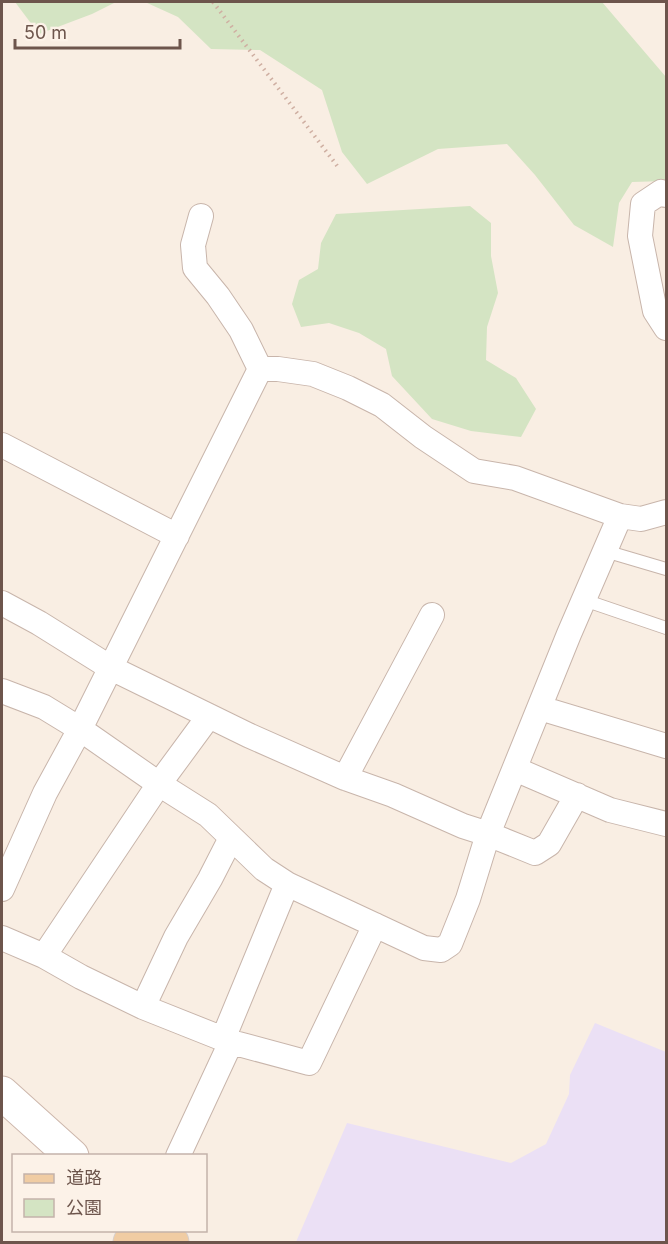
<svg xmlns="http://www.w3.org/2000/svg" width="668" height="1244" font-family="Inter,'Noto Sans JP',sans-serif">
	<style>
		.education { fill: #ebe0f5 }
		.green { fill: #d4e4c3 }
		.lines { fill: none; stroke-linecap: round; stroke-linejoin: round }
		.lane-casing { stroke: #c8b5ab; stroke-width: 14 }
		.street-casing { stroke: #c8b5ab; stroke-width: 26 }
		.secondary-casing { stroke: #cdb7ac; stroke-width: 35 }
		.primary-casing { stroke: #d6cfcd; stroke-width: 35 }
		.path { stroke: #cfafa2; stroke-width: 4; stroke-dasharray: 1.5 4.5; stroke-linecap: butt }
		.lane { stroke: #fff; stroke-width: 12 }
		.street { stroke: #fff; stroke-width: 24 }
		.secondary { stroke: #fff; stroke-width: 33 }
		.primary { stroke: #f0cca3; stroke-width: 33 }
	</style>
	<rect width="100%" height="100%" fill="#f9eee3"/>
	<!-- education -->
	<path class="education" d="M595,1023L666,1052V1242H296L347,1123L511,1163L546,1144L569,1094L570,1075Z"/>
	<!-- green -->
	<path class="green" d="M15,2H116L92,14L39,34Z
		M145,2H602L666,77V181L632,182L619,203L613,247L574,225L535,175L507,144L438,149L367,184L342,152L322,90L260,50L211,49L178,17Z
		M470,206L491,223V256L498,293L487,327L486,360L516,378L536,409L521,437L471,431L432,419L392,376L386,349L359,333L329,323L301,327L292,304L299,280L318,269L321,243L336,214Z"/>
	<g class="lines">
		<!-- lane casing -->
		<g class="lane-casing">
			<path id="lane" d="M605,551L666,569
				M584,600L666,628"/>
		</g>
		<!-- street casing -->
		<g class="street-casing">
			<path id="street" d="M666,195L661,192L643,204L640,236L655,311L666,328
				M201,216L193,245L195,268L218,296L241,330L260,369
				M260,369H278L313,374L348,388L382,405L423,437L474,471L515,478L620,516L641,519L666,512
				M2,445L177,536
				M2,603L39,623L111,668L248,735L345,778L393,795L463,826L488,834L535,853L549,844L577,795
				M2,691L44,707L80,729L159,784L208,815L264,869L287,884L424,948L441,950L450,944L468,899L488,834L569,634L620,516
				M540,708L666,746
				M515,769L610,810L666,824
				M345,778L432,615
				M2,889L45,793L80,729L260,369
				M2,938L44,956L81,977L143,1007L231,1042L309,1063L375,925
				M44,956L159,784L209,716
				M143,1007L176,937L210,879L231,838
				M223,1039L287,884
				M178,1156L231,1042"/>
		</g>
		<!-- secondary casing -->
		<g class="secondary-casing">
			<path id="secondary" d="M2,1093L72,1156"/>
		</g>
		<!-- primary casing -->
		<g class="primary-casing">
			<path id="primary" d="M158,1230L172,1242
				M130,1242L136,1230"/>
		</g>
		<!-- path -->
		<path class="path" d="M213,2L338,167"/>
		<!-- lane -->
		<use href="#lane" class="lane"/>
		<!-- street -->
		<use href="#street" class="street"/>
		<!-- secondary -->
		<use href="#secondary" class="secondary"/>
		<!-- primary -->
		<use href="#primary" class="primary"/>
	</g>
	<!-- border -->
	<rect width="668" height="1244" fill="none" stroke="#6d554c" stroke-width="6"/>
	<!-- legend -->
	<rect x="12" y="1154" width="195" height="78" fill="#fcf2e8" stroke="#c3b3aa" stroke-width="1.5"/>
	<rect x="24" y="1174" width="30" height="9" fill="#f0cca3" stroke="#c3b3aa" stroke-width="1.5"/>
	<text x="66" y="1184" font-size="18" fill="#6d554c">道路</text>
	<rect x="24" y="1199" width="30" height="18" fill="#d4e4c3" stroke="#c3b3aa" stroke-width="1.5"/>
	<text x="66" y="1214" font-size="18" fill="#6d554c">公園</text>
	<!-- scale -->
	<path d="M15 39v9h165v-9" fill="none" stroke="#6d554c" stroke-width="3"/>
	<text x="24" y="39" font-size="18" fill="#6d554c" stroke="#fcf2e8" stroke-width="4.5" paint-order="stroke">50 m</text>
</svg>
